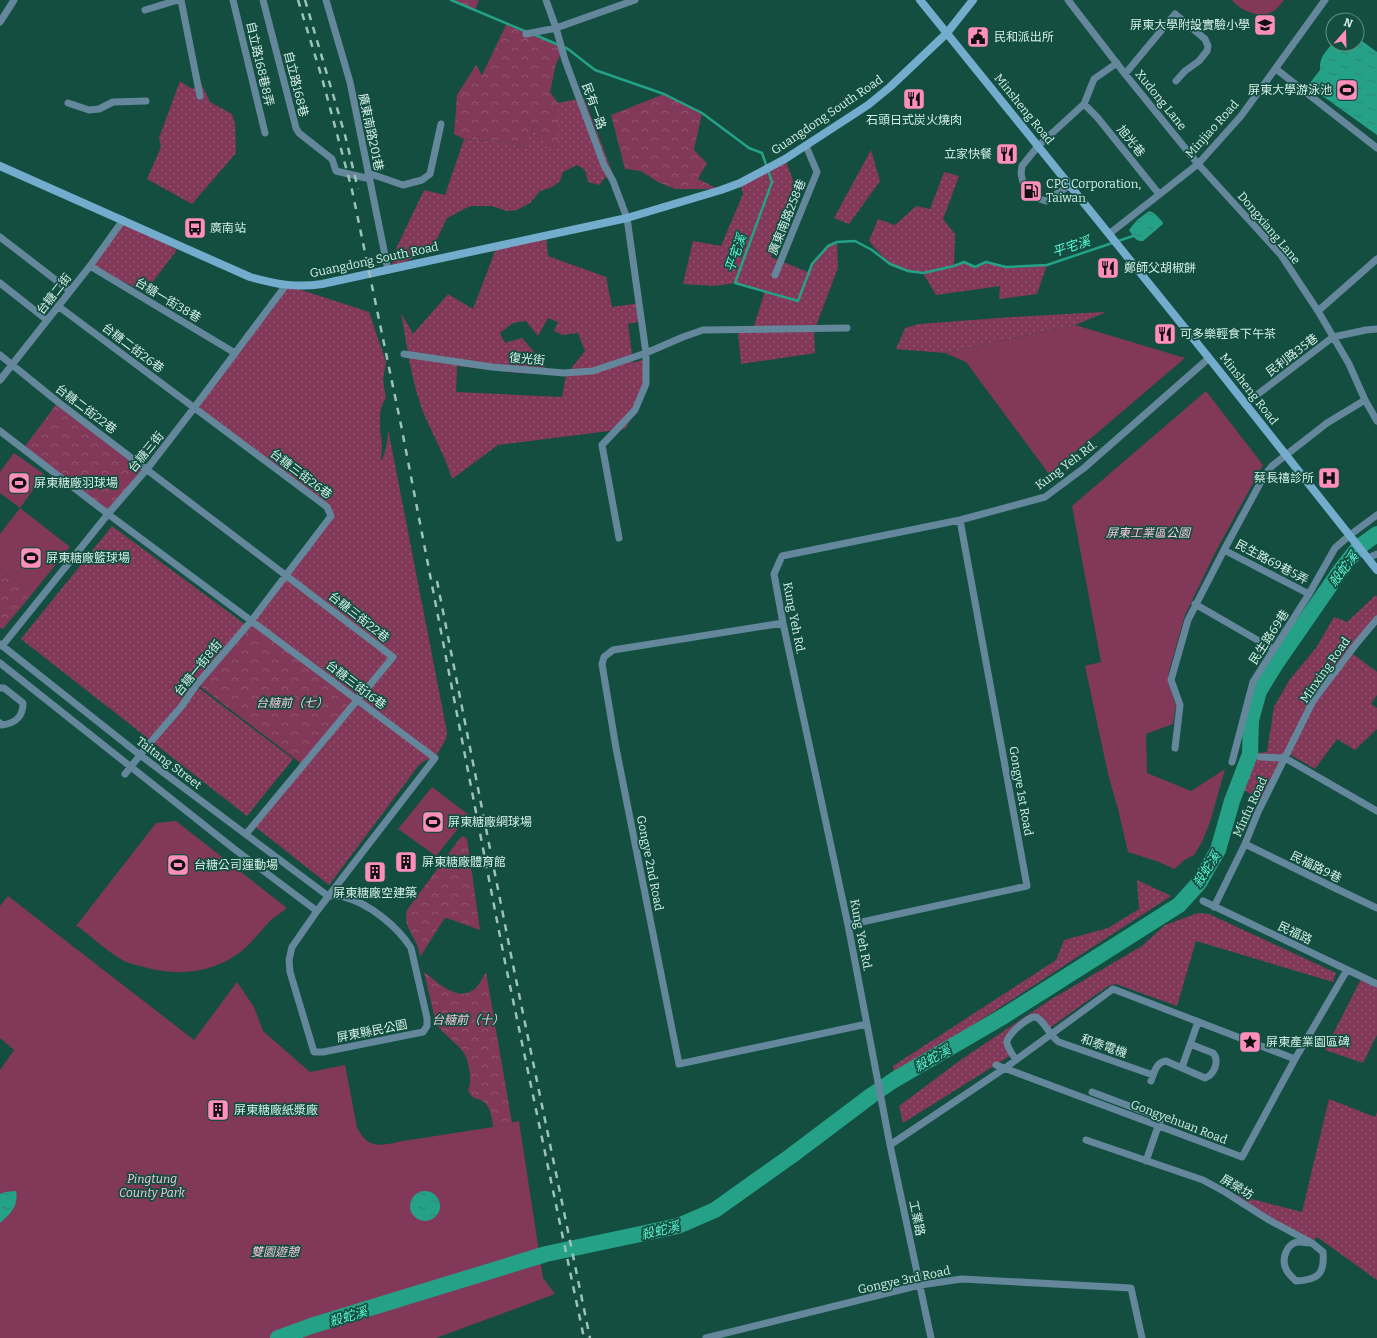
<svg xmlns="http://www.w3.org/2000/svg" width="1377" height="1338" font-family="Bitter,'Noto Sans TC',serif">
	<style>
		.grass { fill: url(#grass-dots); fill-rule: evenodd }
		.forest { fill: url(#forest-crowns) }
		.green { fill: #823858 }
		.water { fill: url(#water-ripples) }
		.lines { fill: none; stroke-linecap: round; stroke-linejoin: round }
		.stream { stroke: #25a187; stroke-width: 2.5 }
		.river { stroke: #25a187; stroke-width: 16 }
		.street { stroke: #64879c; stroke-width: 7 }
		.secondary { stroke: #74accd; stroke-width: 8 }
		.rail { stroke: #9dc2b8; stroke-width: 2.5; stroke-dasharray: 7 7; stroke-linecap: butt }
		.labels { text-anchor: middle; stroke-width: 3.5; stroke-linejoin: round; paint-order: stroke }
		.poi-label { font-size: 12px; fill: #d3efe6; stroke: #134e41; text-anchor: start }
		.street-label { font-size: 12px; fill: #d3efe6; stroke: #134e41 }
		.park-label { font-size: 12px; font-style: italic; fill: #f5c7d8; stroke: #134e41 }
		.water-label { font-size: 13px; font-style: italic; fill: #5bf7d4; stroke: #134e41 }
	</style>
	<defs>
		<pattern id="grass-dots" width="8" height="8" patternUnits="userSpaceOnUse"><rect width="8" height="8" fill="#823858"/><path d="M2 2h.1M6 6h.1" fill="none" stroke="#935570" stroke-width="1.8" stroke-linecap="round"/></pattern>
		<pattern id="forest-crowns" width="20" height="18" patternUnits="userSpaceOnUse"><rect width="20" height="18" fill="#823858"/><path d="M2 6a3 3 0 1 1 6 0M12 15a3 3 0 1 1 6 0" fill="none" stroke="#935570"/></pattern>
		<pattern id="water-ripples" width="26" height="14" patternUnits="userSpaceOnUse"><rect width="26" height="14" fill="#25a187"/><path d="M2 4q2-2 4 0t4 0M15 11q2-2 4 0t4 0" fill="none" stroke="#2d8673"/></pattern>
	</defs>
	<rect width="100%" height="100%" fill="#134e41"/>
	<!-- grass -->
	<path class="grass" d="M180,81L192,89L201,83L210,102L232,114L235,124L236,153L192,204L147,179L161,147L159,138Z
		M584,98L613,174L606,177L599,185L588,182L585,170L577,165L563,172L560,181L552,187L540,191L530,203L517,210L507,211L492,206H470L447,218L432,249L388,270L392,264L395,251L424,190L445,195L464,139L506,142L525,147L535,124L558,146V103Z
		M871,150L880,181L849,224L834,218Z
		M785,159L798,194L771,257L808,272L812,264L828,246L837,242L838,268L814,331L815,353L741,364L738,333L752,332L765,291L735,283L714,286L683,284L693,241L721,246L743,194L740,183Z
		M944,172L959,176L943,219L955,234L954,265L964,262L975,267L986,262L1006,267L1047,265L1037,294L999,299L1000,286L936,295L923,273C893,269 887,263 869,241L878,219L895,225L916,206L930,209Z
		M123,220L177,250L145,292L90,266Z
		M546,236L548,256L606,277L612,307L640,303L642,321L628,324L633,363L648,358C644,385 639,406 625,429L498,445L452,479C445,454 431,433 422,409C411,378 407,345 401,313L413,334L448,294L473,309L497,246ZM548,318L558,322L554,331L562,335L578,333L585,351L566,375L562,397L456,392L457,366L517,373L547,374L543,362L522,338L505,343L500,333L513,323L526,321L538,336Z
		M286,285L369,312L386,362L383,380L386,398L382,405L380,414V430L382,443L381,461C386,453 388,439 388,429L447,732L446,739L435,758L426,760L419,765L329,885L253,825L358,700L252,620L331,516L327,507L194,408Z
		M1104,312V313L1075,325L945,353L896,349L905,328L919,324L1012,317Z
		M112,526L246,625L195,685L293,759L247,816L21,639Z
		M1376,595L1377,597V615L1349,651L1377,672V695L1371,704L1377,708V729L1355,750L1337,739L1315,769L1289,754L1265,800L1236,787L1243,757L1250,754L1267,752L1274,707L1290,679L1316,648L1334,617L1347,622Z
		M1137,880L1171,896L895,1076L893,1066L1056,960L1064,940L1108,928L1139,909Z
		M1198,913L1209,914L1336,973L1333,982L1196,941L1177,1006L1116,984L1108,986L1047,1030L1036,1017L1007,1038L1013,1054L903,1123L899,1106L962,1059L1050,1000L1142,946L1165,925Z
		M1362,977L1377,984V1035L1363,1063L1377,1070L1363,1063L1325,1050Z
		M1329,1099L1375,1117L1377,1112V1280L1317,1237L1312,1243L1225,1192L1302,1212Z"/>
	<!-- forest -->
	<path class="forest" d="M451,0H479L475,10Z
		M507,23L564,47L556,64L550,92L558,103V146L546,148L543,141L536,138L534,125L526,147L506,142L464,139L454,134L457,95L476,65L482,75Z
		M664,94L702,113L694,150L707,163L698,179L718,189H675L658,182L641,171L625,169L611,115Z
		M58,402L147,469L108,514L23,449Z
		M0,569L32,594L3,629L0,628Z
		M252,620L358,700L303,765L197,684Z
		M463,836L467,839L480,930L447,918L444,919L420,957C419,951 418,946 415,941C410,931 403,921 407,910L460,838Z
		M424,972C438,982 458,1004 476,988C480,983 483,977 486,972L512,1123L493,1127C492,1119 491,1108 485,1103C478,1096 473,1102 468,1090L470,1084V1074L467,1059L462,1050L439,1028L435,1019Z"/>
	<!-- green -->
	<path class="green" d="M1232,0H1284C1280,5 1277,10 1270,13C1258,18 1239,10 1232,0Z
		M1075,325L1185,358L1049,474L966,362L945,353Z
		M1206,391L1263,465L1216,551L1185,615L1169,671L1168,682L1176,705L1173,724L1146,734L1147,773L1191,791L1225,769L1210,822L1202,842L1194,855L1186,859L1174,869L1159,862L1128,852L1118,809L1108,774L1085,666L1101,662L1072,506Z
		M14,453L44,474L20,508L70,547L32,594L0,569V534L20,508L0,493V472Z
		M432,787L469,815L436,856L398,829Z
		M176,821L287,908C282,912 275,916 270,921C261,931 253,941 243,950C214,973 179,977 144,967C138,965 130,964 124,961C108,952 94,939 80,928L76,926L156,823Z
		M8,896L194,1040L237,982L254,1007L263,1031L310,1072L345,1065L357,1127C366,1147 378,1147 397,1142L493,1127L519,1121L543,1278L555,1294L436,1338H0V1070L14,1050L0,1038V906Z"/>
	<!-- water -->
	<path class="water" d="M1357,40L1362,41L1377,52V135L1324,97L1310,83L1320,70C1319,58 1325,52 1333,43L1357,44Z
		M1149,211L1154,213L1162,221L1163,224L1143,241C1136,242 1133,236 1129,230L1137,220Z
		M16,1191C19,1206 10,1214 0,1223V1194L5,1192Z
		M410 1206a15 15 0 1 1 30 0a15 15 0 1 1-30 0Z"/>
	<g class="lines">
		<!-- stream -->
		<path class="stream" d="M451,0L527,32
			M533,34L568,49L595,70L664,94L702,113L749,148L762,153L772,182L735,283L798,301L812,264L828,246L837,242L855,241L872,250L890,264L908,271L923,273L954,266L964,262L975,267L986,262L1006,267L1047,265L1133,236"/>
		<!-- river -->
		<path class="river" d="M278,1338L311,1326L546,1254L678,1226L715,1210L791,1156L872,1095L894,1080L1004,1016L1179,905L1199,883L1218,850L1232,801L1250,754L1251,720L1259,691L1275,665L1340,571L1359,547L1377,534"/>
		<!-- street -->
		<path class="street" d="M181,0L200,96
			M233,0L265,133
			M263,0L296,128L299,133L332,159L336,171L370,179
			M326,0L350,82L388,270
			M546,0L556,28L565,60L604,165L613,181L627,218L646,353V384L635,410L602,445L619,538
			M1068,0L1125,74L1198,164L1281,255L1318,311L1349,364L1365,400L1327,423L1272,466L1264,476L1224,550L1188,620L1171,680L1180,705L1175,748
			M145,10L178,0
			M0,22L14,0
			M526,34L556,28L635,0
			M1276,69L1377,148
			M1125,74L1175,14L1205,39L1208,46L1207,51L1199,61L1185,71L1176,81
			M68,103L89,110L99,109L113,102L146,101
			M1084,104L1097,117L1159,194
			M368,173L403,185L422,180L430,174L441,124
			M1070,185L1046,201L1040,199L1035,195L1023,182L1021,174L1022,166L1038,146L1084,104L1094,79L1117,63
			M1109,234L1198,164L1241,116L1325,0
			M0,237L70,291
			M90,266L235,353
			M775,275L817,172L806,146
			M0,283L47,320
			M58,306L327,507L331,516L252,620L197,684L181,707L149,744L125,774
			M1318,311L1377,259
			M404,354L492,367L564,373L593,371L646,353L683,337L703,330L847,328
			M0,355L58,402L393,657L246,834
			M0,380L90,266L123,220
			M1365,400L1377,421
			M1245,404L1333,337L1366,330L1377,329
			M0,431L108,514L435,758L317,911L292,947L289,960L290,972L314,1052H323L423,1032L427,1026V1018L411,948C398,927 369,903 344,897C339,895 333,896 328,896
			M1224,550L1309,594
			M1368,558L1377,554
			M1195,604L1273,649
			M783,623L613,650L604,657L602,664L616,748L679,1064L867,1024
			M0,644L140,755L328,896
			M2,646L108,514L147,469L194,408L286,285
			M0,663L233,848L317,911
			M0,688H4L23,703C23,717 16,723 2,725L0,723
			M1260,757L1285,758L1377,811
			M1232,762L1253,682L1309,594L1335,548L1350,535L1377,515
			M1245,844L1339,890L1377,908
			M1203,901L1377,984
			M1214,907L1245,844L1258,812L1313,701L1357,643L1377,619
			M848,925L1027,886L960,520
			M1016,1060C1013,1055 1008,1049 1007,1043C1005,1036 1029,1016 1035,1017C1043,1018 1050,1037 1059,1042L1153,1075
			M996,1065L1242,1157L1295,1059L1347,970
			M1182,1067L1198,1022
			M1151,1081C1154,1073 1156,1062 1166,1061L1205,1078C1214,1075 1220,1061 1213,1053L1190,1044
			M1092,1092L1161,1118L1146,1161
			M1086,1140L1203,1180L1225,1192L1269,1220L1312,1243L1323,1252C1325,1275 1317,1280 1296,1281C1293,1278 1288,1274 1286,1269C1281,1259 1287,1242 1299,1242C1303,1242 1308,1243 1312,1243
			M890,1145L1005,1068L1113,989L1295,1059
			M706,1338L920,1285L962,1279L1131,1288L1142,1338
			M931,1338L890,1145L848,925L783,623L774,574L782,556L960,520L1045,497L1084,468L1209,358"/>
		<!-- secondary -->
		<path class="secondary" d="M920,0L1209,358L1377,570
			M0,166L250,277C275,284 296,288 322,284L627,218L721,190L740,183L785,159L868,105L890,87L947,33L973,0"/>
		<!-- rail -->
		<path class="rail" d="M298,0L322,78L352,190L401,425L505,962L584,1338
			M305,0L345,135L358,189
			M437,581L512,960L590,1338"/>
	</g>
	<!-- icons -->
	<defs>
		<g id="school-square" transform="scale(1.15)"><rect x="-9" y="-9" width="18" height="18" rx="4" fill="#fe8ebc" stroke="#134e41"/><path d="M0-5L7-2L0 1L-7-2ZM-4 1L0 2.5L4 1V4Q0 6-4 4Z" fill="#111"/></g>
		<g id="civic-square" transform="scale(1.15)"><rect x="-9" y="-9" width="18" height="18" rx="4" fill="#fe8ebc" stroke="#134e41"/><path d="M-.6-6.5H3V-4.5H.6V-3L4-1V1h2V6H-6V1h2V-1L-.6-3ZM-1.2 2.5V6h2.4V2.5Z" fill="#111"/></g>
		<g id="stadium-square" transform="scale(1.15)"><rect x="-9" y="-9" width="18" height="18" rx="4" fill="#fe8ebc" stroke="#134e41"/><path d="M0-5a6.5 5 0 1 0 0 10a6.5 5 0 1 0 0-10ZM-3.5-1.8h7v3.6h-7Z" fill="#111"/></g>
		<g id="restaurant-square" transform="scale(1.15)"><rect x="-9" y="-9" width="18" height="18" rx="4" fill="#fe8ebc" stroke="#134e41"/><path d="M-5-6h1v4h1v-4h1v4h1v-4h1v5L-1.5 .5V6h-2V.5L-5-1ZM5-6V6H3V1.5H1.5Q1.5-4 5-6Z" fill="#111"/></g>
		<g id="fuel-square" transform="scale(1.15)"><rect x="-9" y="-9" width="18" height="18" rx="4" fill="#fe8ebc" stroke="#134e41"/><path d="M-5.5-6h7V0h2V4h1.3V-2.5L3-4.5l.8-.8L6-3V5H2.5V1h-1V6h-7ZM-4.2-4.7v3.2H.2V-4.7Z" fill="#111"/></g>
		<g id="bus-square" transform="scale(1.15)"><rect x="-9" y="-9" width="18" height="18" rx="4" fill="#fe8ebc" stroke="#134e41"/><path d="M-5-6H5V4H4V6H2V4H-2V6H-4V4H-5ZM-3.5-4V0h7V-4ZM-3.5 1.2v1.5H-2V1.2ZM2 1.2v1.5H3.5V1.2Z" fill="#111"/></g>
		<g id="hospital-square" transform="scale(1.15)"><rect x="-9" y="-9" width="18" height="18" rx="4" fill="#fe8ebc" stroke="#134e41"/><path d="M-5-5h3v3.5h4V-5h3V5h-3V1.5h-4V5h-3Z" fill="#111"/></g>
		<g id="building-square" transform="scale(1.15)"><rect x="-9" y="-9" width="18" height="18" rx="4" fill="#fe8ebc" stroke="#134e41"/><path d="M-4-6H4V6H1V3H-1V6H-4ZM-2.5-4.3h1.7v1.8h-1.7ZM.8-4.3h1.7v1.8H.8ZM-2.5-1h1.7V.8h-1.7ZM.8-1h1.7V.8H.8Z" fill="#111"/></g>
		<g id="sight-square" transform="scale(1.15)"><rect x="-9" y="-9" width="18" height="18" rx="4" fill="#fe8ebc" stroke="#134e41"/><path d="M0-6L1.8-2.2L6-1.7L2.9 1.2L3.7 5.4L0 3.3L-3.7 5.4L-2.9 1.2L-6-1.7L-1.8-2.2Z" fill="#111"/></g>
	</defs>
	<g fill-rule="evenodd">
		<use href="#school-square" x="1265" y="25"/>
		<use href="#civic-square" x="978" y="37"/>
		<use href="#stadium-square" x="1347" y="90"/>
		<use href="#restaurant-square" x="914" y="99"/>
		<use href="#restaurant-square" x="1007" y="154"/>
		<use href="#fuel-square" x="1031" y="191"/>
		<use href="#bus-square" x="195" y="228"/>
		<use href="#restaurant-square" x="1108" y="268"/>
		<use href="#restaurant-square" x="1165" y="334"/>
		<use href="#hospital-square" x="1329" y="478"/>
		<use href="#stadium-square" x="19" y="483"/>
		<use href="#stadium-square" x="31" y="558"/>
		<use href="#stadium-square" x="433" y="822"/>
		<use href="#building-square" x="406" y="862"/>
		<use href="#stadium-square" x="178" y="865"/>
		<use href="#building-square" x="375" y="872"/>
		<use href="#sight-square" x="1250" y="1042"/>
		<use href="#building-square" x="218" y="1110"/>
	</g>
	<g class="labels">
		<!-- poi labels -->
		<g class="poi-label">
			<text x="1250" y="29" text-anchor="end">屏東大學附設實驗小學</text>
			<text x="994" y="41">民和派出所</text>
			<text x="1332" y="94" text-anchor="end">屏東大學游泳池</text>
			<text x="914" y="124" text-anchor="middle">石頭日式炭火燒肉</text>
			<text x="992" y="158" text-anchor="end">立家快餐</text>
			<text x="1046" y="188">CPC Corporation,<tspan x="1046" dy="14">Taiwan</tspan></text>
			<text x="210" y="232">廣南站</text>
			<text x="1124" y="272">鄭師父胡椒餅</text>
			<text x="1180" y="338">可多樂輕食下午茶</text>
			<text x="1314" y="482" text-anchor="end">蔡長禧診所</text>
			<text x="34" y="487">屏東糖廠羽球場</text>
			<text x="46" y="562">屏東糖廠籃球場</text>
			<text x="448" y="826">屏東糖廠網球場</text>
			<text x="422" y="866">屏東糖廠體育館</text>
			<text x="194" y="869">台糖公司運動場</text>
			<text x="375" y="897" text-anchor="middle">屏東糖廠空建築</text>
			<text x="1266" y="1046">屏東產業園區碑</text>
			<text x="234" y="1114">屏東糖廠紙漿廠</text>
		</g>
		<!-- street labels -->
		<g class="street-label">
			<text transform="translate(260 64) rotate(77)" y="4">自立路168巷8弄</text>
			<text transform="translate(296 84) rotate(76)" y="4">自立路168巷</text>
			<text transform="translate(1161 100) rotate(51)" y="4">Xudong Lane</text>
			<text transform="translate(594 106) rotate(70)" y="4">民有一路</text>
			<text transform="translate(1024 109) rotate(51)" y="4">Minsheng Road</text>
			<text transform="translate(827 115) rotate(-34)" y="4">Guangdong South Road</text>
			<text transform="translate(1212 129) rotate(-48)" y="4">Minjiao Road</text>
			<text transform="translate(371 132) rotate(78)" y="4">廣東南路201巷</text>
			<text transform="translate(1131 141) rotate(51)" y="4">旭光巷</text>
			<text transform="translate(787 217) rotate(-68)" y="4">廣東南路258巷</text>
			<text transform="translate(1269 228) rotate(50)" y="4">Dongxiang Lane</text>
			<text transform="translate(374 260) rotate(-12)" y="4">Guangdong South Road</text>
			<text transform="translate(54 294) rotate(-52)" y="4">台糖二街</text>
			<text transform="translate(168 300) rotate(31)" y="4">台糖一街38巷</text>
			<text transform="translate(133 348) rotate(37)" y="4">台糖二街26巷</text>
			<text transform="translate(1292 355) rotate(-37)" y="4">民利路35巷</text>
			<text transform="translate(527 359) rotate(5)" y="4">復光街</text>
			<text transform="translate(1249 389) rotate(52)" y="4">Minsheng Road</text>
			<text transform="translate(86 409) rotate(37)" y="4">台糖二街22巷</text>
			<text transform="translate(146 452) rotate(-51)" y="4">台糖三街</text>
			<text transform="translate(1066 465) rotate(-37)" y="4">Kung Yeh Rd.</text>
			<text transform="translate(301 474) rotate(37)" y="4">台糖三街26巷</text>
			<text transform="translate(1272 562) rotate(28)" y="4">民生路69巷5弄</text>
			<text transform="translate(359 617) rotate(38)" y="4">台糖三街22巷</text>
			<text transform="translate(794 618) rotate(79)" y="4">Kung Yeh Rd.</text>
			<text transform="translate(1269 637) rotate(-57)" y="4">民生路69巷</text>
			<text transform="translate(198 668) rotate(-51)" y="4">台糖一街8街</text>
			<text transform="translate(1325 670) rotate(-55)" y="4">Minxing Road</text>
			<text transform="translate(356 685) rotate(37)" y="4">台糖三街16巷</text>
			<text transform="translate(169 763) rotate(37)" y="4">Taitang Street</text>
			<text transform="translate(1021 791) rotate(80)" y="4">Gongye 1st Road</text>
			<text transform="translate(1250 807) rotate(-65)" y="4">Minfu Road</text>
			<text transform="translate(650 863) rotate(79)" y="4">Gongye 2nd Road</text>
			<text transform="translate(1316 867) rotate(26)" y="4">民福路9巷</text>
			<text transform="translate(1295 933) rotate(25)" y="4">民福路</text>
			<text transform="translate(861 935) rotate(79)" y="4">Kung Yeh Rd.</text>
			<text transform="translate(372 1031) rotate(-11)" y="4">屏東縣民公園</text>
			<text transform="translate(1104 1046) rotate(19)" y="4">和泰電機</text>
			<text transform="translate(1179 1122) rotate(21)" y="4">Gongyehuan Road</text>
			<text transform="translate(1237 1187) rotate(31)" y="4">屏榮坊</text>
			<text transform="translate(917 1218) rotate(78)" y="4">工業路</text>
			<text transform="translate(904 1280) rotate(-12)" y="4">Gongye 3rd Road</text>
		</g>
		<!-- park labels -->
		<g class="park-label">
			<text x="1148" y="537">屏東工業區公園</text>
			<text x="292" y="707">台糖前（七）</text>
			<text x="468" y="1024">台糖前（十）</text>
			<text x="152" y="1183">Pingtung<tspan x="152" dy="14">County Park</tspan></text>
			<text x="275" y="1256">雙園遊憩</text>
		</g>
		<!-- water labels -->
		<g class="water-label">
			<text transform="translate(1071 246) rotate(-18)" y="5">平宅溪</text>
			<text transform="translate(735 253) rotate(-70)" y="5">平宅溪</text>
			<text transform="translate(1343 569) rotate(-53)" y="5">殺蛇溪</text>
			<text transform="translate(1206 869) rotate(-58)" y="5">殺蛇溪</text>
			<text transform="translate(932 1058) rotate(-30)" y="5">殺蛇溪</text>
			<text transform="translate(660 1230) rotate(-14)" y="5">殺蛇溪</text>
			<text transform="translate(348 1316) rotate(-17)" y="5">殺蛇溪</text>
		</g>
	</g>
	<!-- north arrow -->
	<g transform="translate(1345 32) rotate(20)"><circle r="19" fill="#134e41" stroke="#608e83"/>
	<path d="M0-3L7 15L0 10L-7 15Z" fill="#fe8ebc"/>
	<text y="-6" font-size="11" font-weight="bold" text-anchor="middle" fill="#d3efe6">N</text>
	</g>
</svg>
